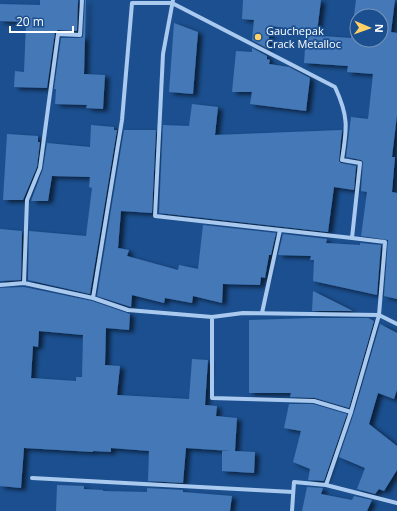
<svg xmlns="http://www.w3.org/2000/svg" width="397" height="511" font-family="'Open Sans',sans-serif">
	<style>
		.building { fill: #4478b7; fill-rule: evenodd; filter: url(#shadow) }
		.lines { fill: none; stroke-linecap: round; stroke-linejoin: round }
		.minor { stroke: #a9c9ee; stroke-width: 4 }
		.poi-dot { fill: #ffd166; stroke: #1b4f8f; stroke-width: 1.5 }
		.labels { text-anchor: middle; stroke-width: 3.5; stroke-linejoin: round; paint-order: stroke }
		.poi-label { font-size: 11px; fill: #fff; stroke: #1b4f8f; text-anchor: start }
	</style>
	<defs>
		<filter id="shadow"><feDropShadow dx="4.5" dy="2.5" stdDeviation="2" flood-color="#0009"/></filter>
	</defs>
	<rect width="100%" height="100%" fill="#1b4f8f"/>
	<!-- building -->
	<path class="building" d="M40,0H78L77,31L58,30L55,32L47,88L14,87L15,71L24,72L26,22L0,21V4L40,5Z
		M85,0H86L84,74L105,75L103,109L86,108L87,105L55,104L56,89H54L61,38H80L83,37Z
		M243,0H321L317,32L270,26L268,49L252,40L254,20L242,19Z
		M356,0H395L391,32L397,33V115L392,157H395L392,192L397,193V299L384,296L388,240L361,236L367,192L361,191L363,162L361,160L346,157L351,117L368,119L373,74L347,72L348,66L304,63L306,35L351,38ZM357,16H381V40H357Z
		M174,23L198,32L193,94L169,92Z
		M252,48L267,56V59L270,60L269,64L289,67L310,78L306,111L250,104L252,92H232L236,51L252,52Z
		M192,104L218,107L215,135L342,130L339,161L341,163L356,166L354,190L334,187L328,232L159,213L163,125L189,126Z
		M91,125L114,127V130H117L90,294L28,280L29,231L86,236L92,188L89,187L90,177L52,176L48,201H31L43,169L47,143L90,147Z
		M124,130H156L152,213L121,211L118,248L129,250L127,256L178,270L179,265L198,269L203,225L276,233L271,255H269L265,278L261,277L260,285L223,284L222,303L193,296L192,303L165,298L164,303L132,295L131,307L97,296Z
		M7,134L38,136V142H40L37,167L23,200H3Z
		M0,229L22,231L21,280L0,281Z
		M283,234L327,239L326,243L360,245V243L381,245L377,295L313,281L314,260H310L311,256L278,255Z
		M24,287L92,301L130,314L129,330L106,328L105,365L120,366L117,395L189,399L192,359L208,360L205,405L217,406L216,416L237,418L235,451L255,452L254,473L222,471V451H231L186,448L183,483L148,481L149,451L111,448V452L93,451V452L24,448L21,488L0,486V288ZM39,331L83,335L82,377H76V381L31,378L33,346L38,347Z
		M313,291L353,311H312Z
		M312,318H368L374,321L349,408L315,398L290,397L291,393H249V320Z
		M380,324L397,333V390L394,399L378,393L369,424L397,446V470L384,491L379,489L375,494L357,489L365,468L339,457L354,413Z
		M289,404H313L347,414L324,481L308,480L310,469L293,462L301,431L284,428Z
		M57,485L84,486V489L103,490V491L147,492V488L183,490V492L232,496L230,511H56Z
		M307,487L323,488L321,494L352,500L354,496L372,500L367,511H302Z"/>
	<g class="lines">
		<!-- minor -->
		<path class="minor" d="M173,0L163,54L155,216L352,238
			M24,283L27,200L40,168L58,34L80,35L82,0
			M0,285L24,283L93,298L128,310L212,317L243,313L379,315L397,324
			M93,298L122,120L132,3H172L335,87C349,117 347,128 342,160L360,163L352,238L385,242L379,315L351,412L314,401L212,398V317
			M262,313L280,230
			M351,412L326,485L397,503
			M32,478L293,492
			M292,511L294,482L326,485"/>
	</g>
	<!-- markers -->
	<circle class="poi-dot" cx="258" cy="37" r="4"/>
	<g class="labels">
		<!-- poi labels -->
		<g class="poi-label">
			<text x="266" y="35">Gauchepak<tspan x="266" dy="13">Crack Metalloc</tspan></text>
		</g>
	</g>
	<!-- north arrow -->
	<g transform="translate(369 28) rotate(92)"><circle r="19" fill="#1b4f8f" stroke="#7695bc"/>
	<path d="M0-3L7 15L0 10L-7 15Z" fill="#ffd166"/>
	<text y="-6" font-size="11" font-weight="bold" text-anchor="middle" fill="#ffffff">N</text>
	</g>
	<!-- scale -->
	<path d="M10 26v6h63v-6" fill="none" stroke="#ffffff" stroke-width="2"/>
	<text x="16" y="26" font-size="12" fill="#ffffff" stroke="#1b4f8f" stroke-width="3" paint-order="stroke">20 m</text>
</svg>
